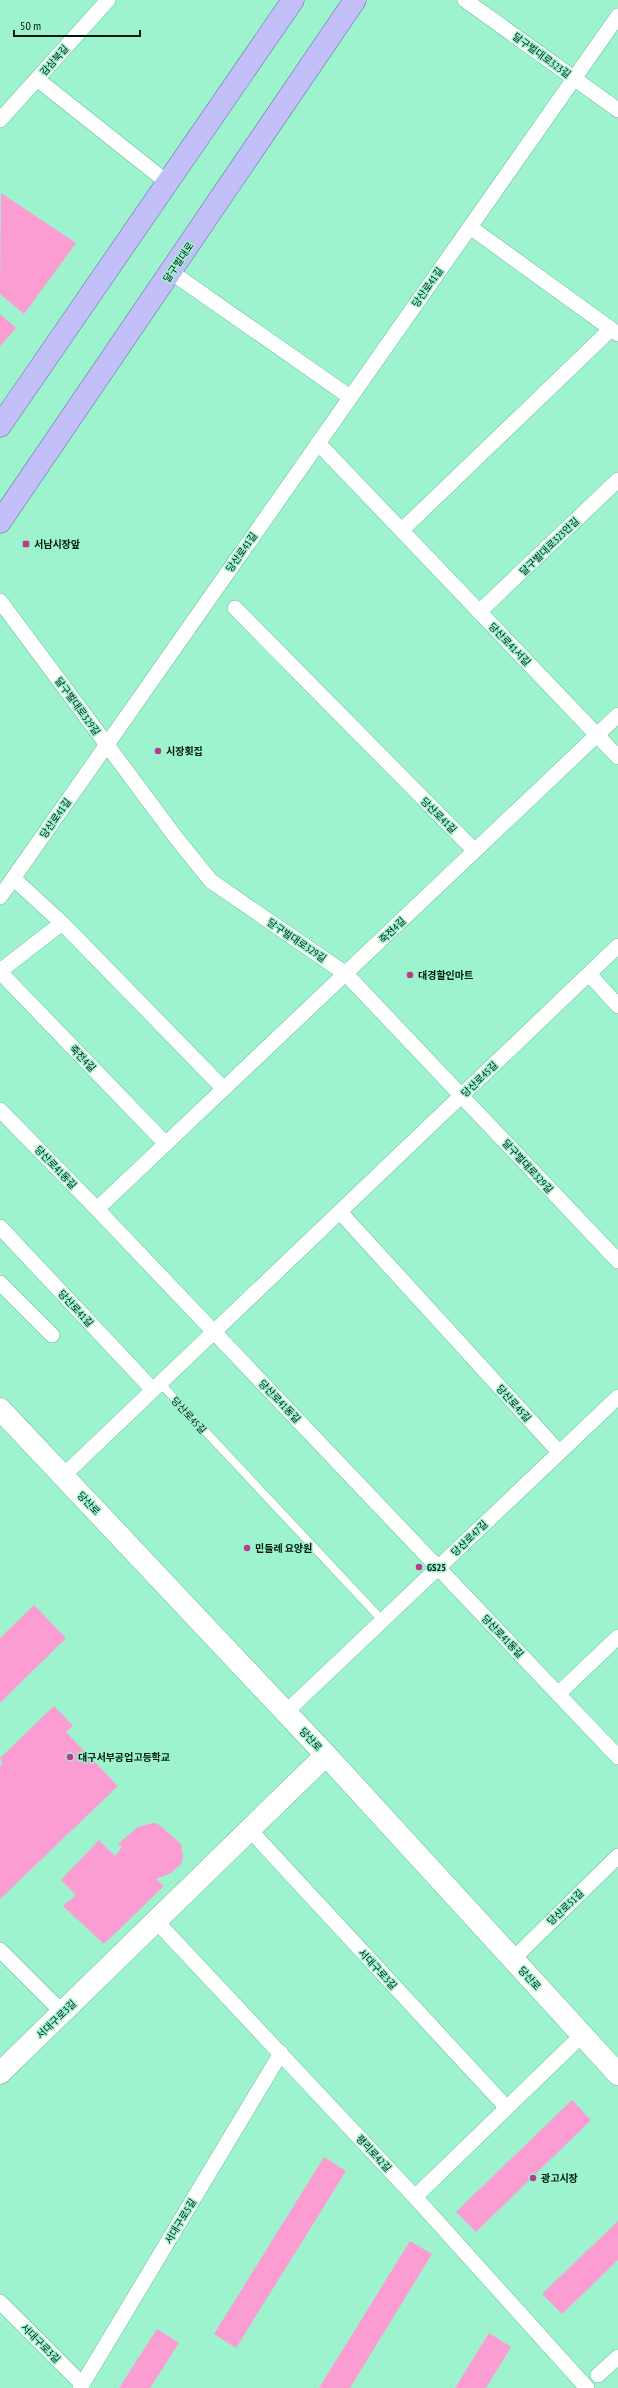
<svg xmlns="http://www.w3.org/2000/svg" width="618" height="2388" font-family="'PT Sans Narrow','Noto Sans KR',sans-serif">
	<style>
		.building { fill: #fb9cd3 }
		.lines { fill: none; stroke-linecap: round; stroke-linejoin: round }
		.lane-casing { stroke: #68be9a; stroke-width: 9 }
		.street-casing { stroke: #68be9a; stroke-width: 16 }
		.secondary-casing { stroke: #68be9a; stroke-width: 23 }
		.primary-casing { stroke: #656aa4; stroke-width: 23 }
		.lane { stroke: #fff; stroke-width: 8 }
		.street { stroke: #fff; stroke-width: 15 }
		.secondary { stroke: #fff; stroke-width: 22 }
		.primary { stroke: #c3c0f9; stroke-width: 22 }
		.poi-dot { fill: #b93d8d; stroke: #9df3cd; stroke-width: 1.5 }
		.labels { text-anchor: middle; stroke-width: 3; stroke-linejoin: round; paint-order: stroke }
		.street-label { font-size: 10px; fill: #00180e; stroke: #9df3cd }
		.poi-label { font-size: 10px; font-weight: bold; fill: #00180e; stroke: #9df3cd; text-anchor: start }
	</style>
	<rect width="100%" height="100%" fill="#9df3cd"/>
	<!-- building -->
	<path class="building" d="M1,193L76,243L24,314L0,294Z
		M0,314L16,328L0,346Z
		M34,1605L66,1638L0,1703V1638Z
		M54,1706L73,1726L66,1732L118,1786L0,1899V1766L3,1764L0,1758Z
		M153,1823L158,1824L181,1844L183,1857L182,1863L171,1873L156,1879L164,1886L104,1944L63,1906L76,1895L61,1880L99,1840L115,1856L122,1847L118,1844L138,1827Z
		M572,2100L591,2120L476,2232L456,2212Z
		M324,2157L346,2171L236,2348L214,2334Z
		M618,2221V2260L562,2314L542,2294Z
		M410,2241L432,2254L350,2388H319Z
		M157,2329L179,2343L150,2388H119Z
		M489,2333L511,2347L486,2388H455Z"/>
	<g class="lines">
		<!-- lane casing -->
		<g class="lane-casing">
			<path id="lane" d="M160,1383L383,1621"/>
		</g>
		<!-- street casing -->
		<g class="street-casing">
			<path id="street" d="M465,0L618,110
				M37,79L168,183
				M0,120L108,0
				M470,227L618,334
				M171,272L350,397
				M318,443L618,757
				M402,530L611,329
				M0,601L177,839L211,881L346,974L618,1261
				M235,608L475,851
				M479,612L618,480
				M13,878L62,923L224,1089
				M0,897L618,16
				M0,971L62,923
				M0,972L166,1144
				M589,974L618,1006
				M0,1110L97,1209L618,1757
				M97,1209L618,715
				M340,1212L559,1452
				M0,1227L153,1390
				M0,1283L52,1335
				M63,1476L618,946
				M558,1694L618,1637
				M286,1712L618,1397
				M250,1830L507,2108
				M156,1921L415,2197L587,2388
				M0,1950L63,2013
				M513,1959L618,1856
				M415,2197L582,2035
				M0,2302L82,2384
				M598,2375L618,2357
				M80,2388L281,2053"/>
		</g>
		<!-- secondary casing -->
		<g class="secondary-casing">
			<path id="secondary" d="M0,1409L326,1755L618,2074
				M0,2073L326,1755"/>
		</g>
		<!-- primary casing -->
		<g class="primary-casing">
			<path id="primary" d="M0,426L293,0
				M0,522L355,0"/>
		</g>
		<!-- lane -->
		<use href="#lane" class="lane"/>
		<!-- street -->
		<use href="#street" class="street"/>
		<!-- secondary -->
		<use href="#secondary" class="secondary"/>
		<!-- primary -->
		<use href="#primary" class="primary"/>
	</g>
	<!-- markers -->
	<g class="poi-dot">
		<rect x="22" y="540" width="8" height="8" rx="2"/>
		<circle cx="158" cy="751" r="4"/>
		<circle cx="410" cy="975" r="4"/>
		<circle cx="247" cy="1548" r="4"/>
		<circle cx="419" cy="1567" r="4"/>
		<circle cx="70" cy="1757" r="4"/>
		<circle cx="533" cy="2178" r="4"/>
	</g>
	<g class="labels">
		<!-- street labels -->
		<g class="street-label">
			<text transform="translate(542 55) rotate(36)" y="4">달구벌대로323길</text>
			<text transform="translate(54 60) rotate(-48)" y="4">감삼북길</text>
			<text transform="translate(178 262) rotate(-56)" y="4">달구벌대로</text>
			<text transform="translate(427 287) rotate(-55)" y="4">당산로41길</text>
			<text transform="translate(549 546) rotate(-44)" y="4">달구벌대로323안길</text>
			<text transform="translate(241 552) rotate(-55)" y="4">당산로41길</text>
			<text transform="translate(510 644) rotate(46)" y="4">당산로41서길</text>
			<text transform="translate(78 706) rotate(54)" y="4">달구벌대로329길</text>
			<text transform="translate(439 815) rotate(45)" y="4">당산로41길</text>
			<text transform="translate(55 818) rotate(-55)" y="4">당산로41길</text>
			<text transform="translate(392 930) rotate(-44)" y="4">죽전4길</text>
			<text transform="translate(297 940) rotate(34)" y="4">달구벌대로329길</text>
			<text transform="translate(83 1058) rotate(46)" y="4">죽전4길</text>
			<text transform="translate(479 1079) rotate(-44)" y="4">당산로45길</text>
			<text transform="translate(528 1166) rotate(47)" y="4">달구벌대로329길</text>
			<text transform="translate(56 1167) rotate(46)" y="4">당산로41동길</text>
			<text transform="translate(76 1308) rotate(47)" y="4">당산로41길</text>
			<text transform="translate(280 1401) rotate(46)" y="4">당산로41동길</text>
			<text transform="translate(514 1403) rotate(48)" y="4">당산로45길</text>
			<text transform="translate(189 1415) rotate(47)" y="4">당산로45길</text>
			<text transform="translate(89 1503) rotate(47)" y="4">당산로</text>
			<text transform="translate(469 1538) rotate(-44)" y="4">당산로47길</text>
			<text transform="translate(503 1636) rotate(46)" y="4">당산로41동길</text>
			<text transform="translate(311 1739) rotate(47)" y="4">당산로</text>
			<text transform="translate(565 1907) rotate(-44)" y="4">당산로51길</text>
			<text transform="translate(378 1969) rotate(47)" y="4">서대구로3길</text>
			<text transform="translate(530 1978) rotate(48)" y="4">당산로</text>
			<text transform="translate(56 2019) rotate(-44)" y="4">서대구로3길</text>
			<text transform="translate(374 2153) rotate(47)" y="4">평리로42길</text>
			<text transform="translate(180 2221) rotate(-59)" y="4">서대구로5길</text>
			<text transform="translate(41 2343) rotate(45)" y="4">서대구로3길</text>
		</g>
		<!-- poi labels -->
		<g class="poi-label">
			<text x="34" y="548">서남시장앞</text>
			<text x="166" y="755">시장횟집</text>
			<text x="418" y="979">대경할인마트</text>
			<text x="255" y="1552">민들레 요양원</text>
			<text x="427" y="1571">GS25</text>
			<text x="78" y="1761">대구서부공업고등학교</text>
			<text x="541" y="2182">광고시장</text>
		</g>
	</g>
	<!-- scale -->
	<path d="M14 30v6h126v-6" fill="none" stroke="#00180e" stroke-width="2"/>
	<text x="20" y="30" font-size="12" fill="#00180e" stroke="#9df3cd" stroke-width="3" paint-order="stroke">50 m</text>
</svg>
